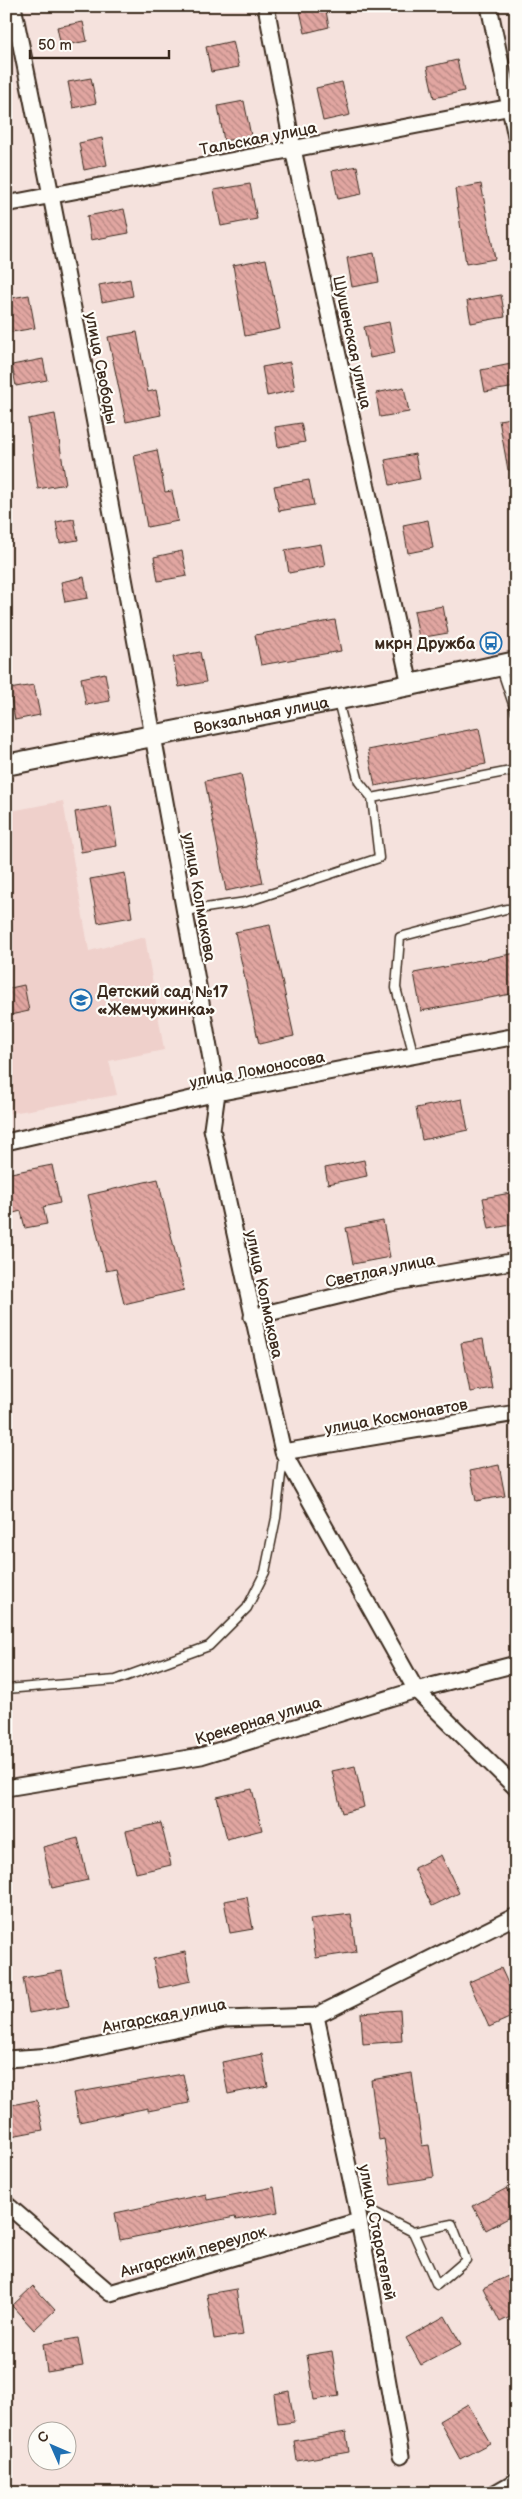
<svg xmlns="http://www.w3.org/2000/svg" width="522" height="2499" font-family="'Balsamiq Sans',sans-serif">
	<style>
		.built { fill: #efd0cb }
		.building { fill: url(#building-back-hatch); stroke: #3b2a1e }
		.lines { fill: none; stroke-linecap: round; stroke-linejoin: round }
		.service-casing { stroke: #3b2a1e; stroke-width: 11 }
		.minor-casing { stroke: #3b2a1e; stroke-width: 19 }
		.tertiary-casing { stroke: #3b2a1e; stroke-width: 24 }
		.service { stroke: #fdfcf7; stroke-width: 8 }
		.minor { stroke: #fdfcf7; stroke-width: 15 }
		.tertiary { stroke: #fdfcf7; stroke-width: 20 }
		.labels { text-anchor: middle; stroke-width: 4.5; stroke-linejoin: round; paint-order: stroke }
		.street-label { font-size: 16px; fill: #3b2a1e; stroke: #fdfcf7 }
		.poi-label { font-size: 16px; font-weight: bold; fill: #3b2a1e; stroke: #fdfcf7; text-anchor: end }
	</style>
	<defs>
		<pattern id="building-back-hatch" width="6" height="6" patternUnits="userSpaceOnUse" patternTransform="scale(1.25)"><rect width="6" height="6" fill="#e1a6a1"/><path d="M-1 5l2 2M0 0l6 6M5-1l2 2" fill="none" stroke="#b88783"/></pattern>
	</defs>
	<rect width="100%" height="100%" fill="#f5e2dd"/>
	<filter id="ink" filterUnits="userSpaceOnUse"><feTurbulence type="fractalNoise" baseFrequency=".02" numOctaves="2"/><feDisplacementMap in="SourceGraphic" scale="10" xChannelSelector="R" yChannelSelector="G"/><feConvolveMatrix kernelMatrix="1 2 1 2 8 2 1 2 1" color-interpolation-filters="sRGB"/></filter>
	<g filter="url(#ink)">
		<!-- built -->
		<path class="built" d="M63,801L89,951L145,937L164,1050L109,1061L117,1095L6,1114V812Z"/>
		<!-- building -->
		<path class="building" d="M299,6H325L329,27L305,33Z
			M83,22L87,41L61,46L57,27Z
			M233,41L239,67L211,72L206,47Z
			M457,60L464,91L434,98L427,67Z
			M91,78L96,103L73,108L68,82Z
			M342,82L350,115L323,121L316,88Z
			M244,101L251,136L224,141L218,106Z
			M102,138L107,165L84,170L79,143Z
			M357,166L362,194L338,199L332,171Z
			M250,184L257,219L221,226L214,190Z
			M481,184L495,259L466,264L455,189Z
			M124,209L129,233L91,240L87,216Z
			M374,253L379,282L352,287L347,258Z
			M266,259L280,329L245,336L233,265Z
			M130,279L133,296L102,302L99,285Z
			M29,295L35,328L6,333V299Z
			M501,295L505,317L471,323L467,301Z
			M389,322L395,353L370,358L364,327Z
			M137,332L148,392L156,390L161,415L126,422L108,337Z
			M43,359L47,380L16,386L12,365Z
			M290,362L295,390L267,396L262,367Z
			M516,363V387L485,392L481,370Z
			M404,387L409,412L380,417L376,393Z
			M55,414L66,484L38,489L28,419Z
			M516,417V469L508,470L499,420Z
			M301,423L305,442L278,447L275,427Z
			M157,450L165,492L172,491L178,521L147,527L134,455Z
			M415,454L420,479L390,485L385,460Z
			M309,480L314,505L279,511L274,486Z
			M74,519L78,540L60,543L56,522Z
			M428,520L433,548L408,553L403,525Z
			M321,544L325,566L289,573L285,550Z
			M182,551L187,576L158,581L154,557Z
			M84,577L88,598L65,602L61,582Z
			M443,606L448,633L419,638L414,611Z
			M335,620L341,651L261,665L255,635Z
			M200,652L206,682L179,687L173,657Z
			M105,673L110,701L86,705L81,678Z
			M34,685L40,715L15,720L9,689Z
			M479,728L486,764L375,786L368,750Z
			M241,774L263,883L226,891L205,781Z
			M111,806L117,846L81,852L75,812Z
			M125,873L132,917L98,923L90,879Z
			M270,925L294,1036L259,1044L235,932Z
			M516,953V993L421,1011L414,973Z
			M24,985L29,1011L10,1015L6,989Z
			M462,1099L468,1130L422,1140L416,1108Z
			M364,1160L367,1176L328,1184L325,1168Z
			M52,1165L60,1203L43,1207L47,1224L25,1228L21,1211L6,1215V1174Z
			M158,1179L184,1290L124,1304L116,1269L106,1271L88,1195Z
			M516,1192V1224L489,1229L483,1198Z
			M383,1221L390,1257L353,1264L346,1228Z
			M483,1339L492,1388L470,1392L461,1343Z
			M499,1465L505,1496L476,1501L470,1471Z
			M355,1766L364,1807L342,1813L332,1771Z
			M252,1789L262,1830L227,1839L217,1797Z
			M161,1823L171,1865L136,1873L126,1831Z
			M78,1838L88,1880L52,1888L43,1847Z
			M441,1855L459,1893L432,1906L414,1868Z
			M247,1897L253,1929L230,1933L224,1901Z
			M351,1914L356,1952L316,1958L310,1919Z
			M185,1952L191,1981L159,1988L153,1959Z
			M501,1968L516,2001V2015L489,2027L469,1982Z
			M62,1971L69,2006L29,2013L23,1978Z
			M400,2010L402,2041L363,2044L361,2013Z
			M262,2054L268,2086L228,2094L222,2062Z
			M412,2073L422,2146L429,2145L434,2177L391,2184L384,2139L379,2140L371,2080Z
			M183,2074L189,2103L148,2111V2108L79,2122L73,2093Z
			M37,2100L43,2130L6,2137V2106Z
			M274,2187L278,2212L236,2220L235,2217L120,2240L115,2213L206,2194L207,2200Z
			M507,2188L516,2205V2214L486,2230L473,2206Z
			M516,2272V2314L500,2322L483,2288Z
			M33,2286L55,2310L34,2330L12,2306Z
			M236,2289L243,2335L214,2339L207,2294Z
			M445,2316L461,2344L421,2365L406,2338Z
			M78,2338L83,2366L47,2372L43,2344Z
			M332,2351L339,2396L314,2400L307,2355Z
			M289,2391L294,2422L278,2424L274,2394Z
			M468,2404L490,2443L460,2459L439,2421Z
			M346,2432L349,2452L297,2461L294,2441Z"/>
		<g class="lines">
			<!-- service casing -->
			<g class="service-casing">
				<path id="service" d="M500,665L516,713
					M338,701L359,782L372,798L516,770
					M185,911L246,902L379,858L372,798
					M414,1056L396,988L400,937L506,909H516
					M6,1689L116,1680L209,1646L247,1608L265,1572L276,1518L283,1457
					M356,2203L413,2232L452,2224L466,2260L437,2285L413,2232"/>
			</g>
			<!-- minor casing -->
			<g class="minor-casing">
				<path id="minor" d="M13,6C87,367 153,730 217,1093L212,1129L283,1452L416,1690L516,1788
					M266,6L293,149L410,685
					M489,6L516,137
					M6,204L516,106
					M6,1142L217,1093L516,1036
					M252,1317L391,1283L516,1261
					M283,1452L516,1413
					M6,1788L201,1756L416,1690L516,1664
					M316,2016L356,2203L401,2456
					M6,2059L53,2056L225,2019L316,2016L516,1916
					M6,2204L110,2293L359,2221
					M495,2493L516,2481"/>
			</g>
			<!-- tertiary casing -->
			<g class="tertiary-casing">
				<g id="tertiary">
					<path id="s1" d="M6,765L410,685L516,662"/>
				</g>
			</g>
			<!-- service -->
			<use href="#service" class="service"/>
			<!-- minor -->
			<use href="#minor" class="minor"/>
			<!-- tertiary -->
			<use href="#tertiary" class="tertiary"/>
		</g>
	</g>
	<!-- icons -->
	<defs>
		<g id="bus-ring" transform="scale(1.125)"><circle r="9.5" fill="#fdfcf7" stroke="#1f6fb2" stroke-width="1.5"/><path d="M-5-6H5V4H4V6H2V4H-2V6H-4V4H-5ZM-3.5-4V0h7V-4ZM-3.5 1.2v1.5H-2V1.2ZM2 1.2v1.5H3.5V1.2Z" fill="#1f6fb2"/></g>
		<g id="school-ring" transform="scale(1.125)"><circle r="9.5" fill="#fdfcf7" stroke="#1f6fb2" stroke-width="1.5"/><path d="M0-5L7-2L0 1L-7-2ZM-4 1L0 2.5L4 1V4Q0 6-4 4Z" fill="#1f6fb2"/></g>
	</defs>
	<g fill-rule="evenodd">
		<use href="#bus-ring" x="491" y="643"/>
		<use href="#school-ring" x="81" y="1000"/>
	</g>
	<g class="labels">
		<!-- street labels -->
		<g class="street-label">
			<text transform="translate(258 138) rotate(-11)" y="6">Тальская улица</text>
			<text transform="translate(353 342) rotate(78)" y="6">Шушенская улица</text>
			<text transform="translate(102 368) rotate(79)" y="6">улица Свободы</text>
			<text dy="6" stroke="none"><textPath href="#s1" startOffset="260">Вокзальная улица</textPath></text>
			<text transform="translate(200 897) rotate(80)" y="6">улица Колмакова</text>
			<text transform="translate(257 1069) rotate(-11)" y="6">улица Ломоносова</text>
			<text transform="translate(380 1270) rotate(-12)" y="6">Светлая улица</text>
			<text transform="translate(265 1294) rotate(78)" y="6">улица Колмакова</text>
			<text transform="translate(396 1416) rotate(-10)" y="6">улица Космонавтов</text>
			<text transform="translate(258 1720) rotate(-17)" y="6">Крекерная улица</text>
			<text transform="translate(164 2015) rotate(-11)" y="6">Ангарская улица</text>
			<text transform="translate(378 2232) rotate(79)" y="6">улица Старателей</text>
			<text transform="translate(193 2251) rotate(-16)" y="6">Ангарский переулок</text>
		</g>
		<!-- poi labels -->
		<g class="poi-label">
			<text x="475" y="649">мкрн Дружба</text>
			<text x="97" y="997" text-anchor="start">Детский сад №17<tspan x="97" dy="18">«Жемчужинка»</tspan></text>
		</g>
	</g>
	<!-- margin -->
	<rect width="522" height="2499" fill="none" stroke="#fdfcf7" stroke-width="25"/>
	<rect x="12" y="12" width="497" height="2474" fill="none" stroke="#3b2a1e" stroke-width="2" filter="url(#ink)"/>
	<!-- north arrow -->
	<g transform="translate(52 2446) rotate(315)"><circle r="24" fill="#fdfcf7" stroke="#afa8a0"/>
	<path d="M0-4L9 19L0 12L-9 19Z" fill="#1f6fb2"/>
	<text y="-8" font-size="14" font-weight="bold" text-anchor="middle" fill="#3b2a1e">С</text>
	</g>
	<!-- scale -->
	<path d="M30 50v8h139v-8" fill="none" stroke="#3b2a1e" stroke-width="2.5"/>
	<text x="38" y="50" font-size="15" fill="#3b2a1e" stroke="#fdfcf7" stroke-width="4" paint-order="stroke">50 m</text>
</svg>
